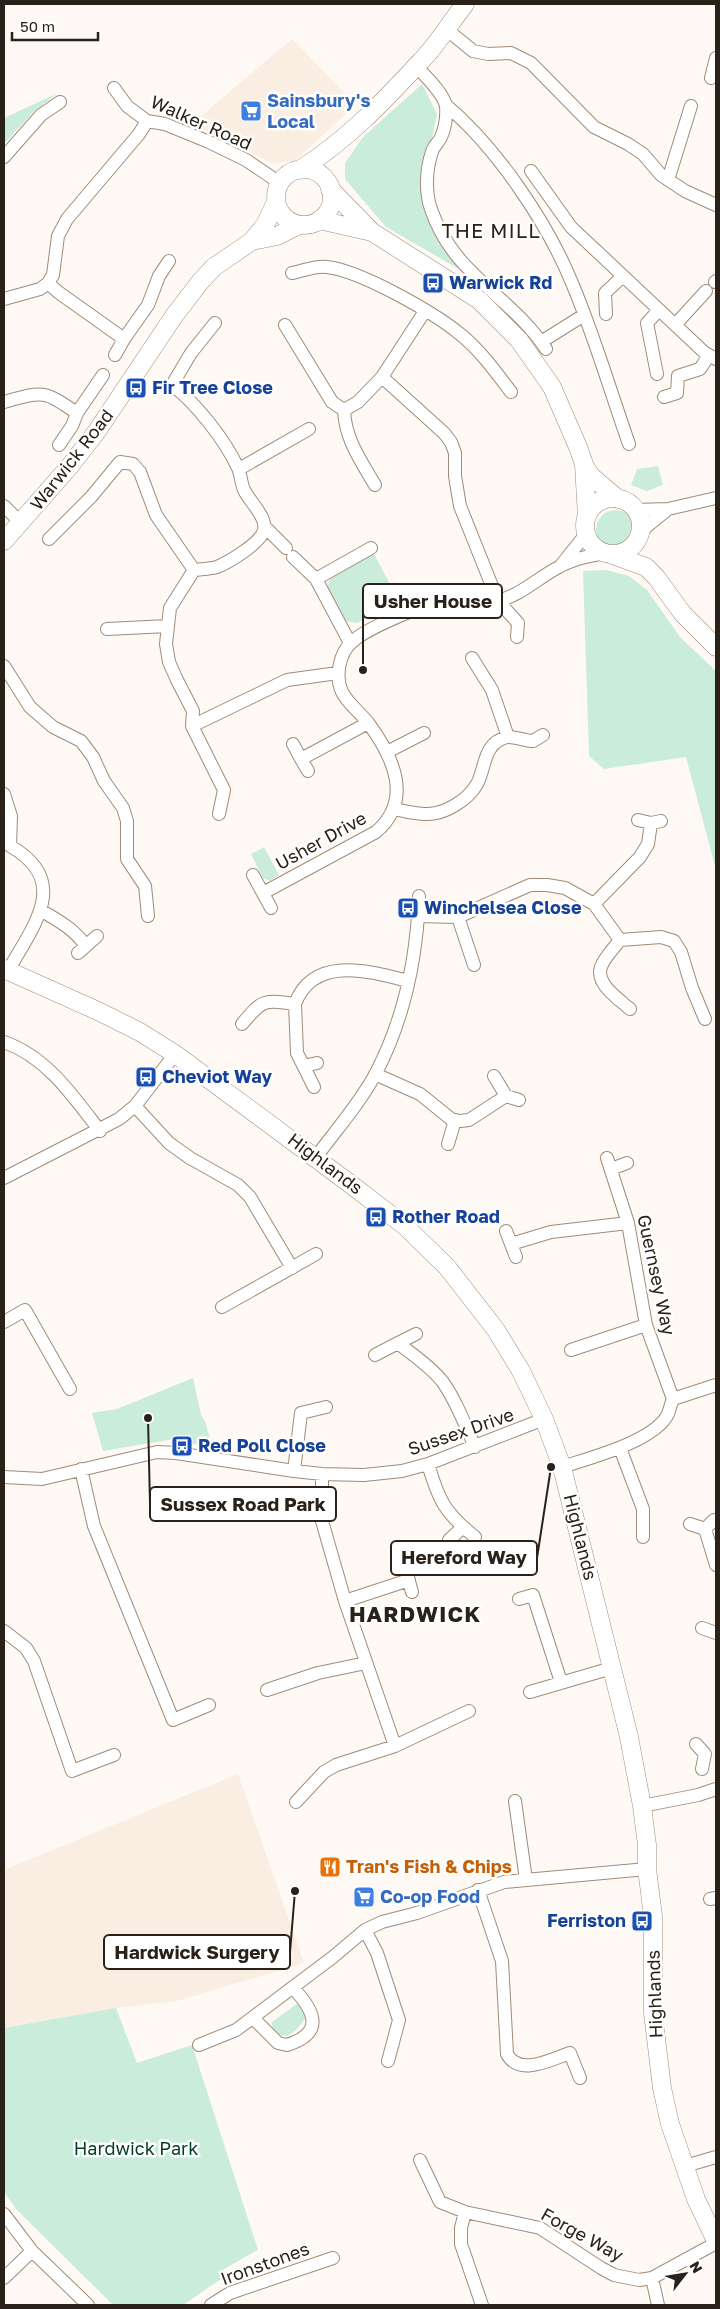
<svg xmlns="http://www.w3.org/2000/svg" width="720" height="2309" font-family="'Golos Text',sans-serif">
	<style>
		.built { fill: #faede2 }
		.green { fill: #caecda }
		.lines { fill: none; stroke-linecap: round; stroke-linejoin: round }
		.street-casing { stroke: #a28b76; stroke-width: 14 }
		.secondary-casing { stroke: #a28b76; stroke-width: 19 }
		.street { stroke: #fff; stroke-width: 12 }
		.secondary { stroke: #fff; stroke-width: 18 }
		.labels { text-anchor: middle; stroke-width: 5; stroke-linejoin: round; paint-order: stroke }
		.shop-label { font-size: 18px; font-weight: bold; fill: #366cbe; stroke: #fff; text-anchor: start }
		.street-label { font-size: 18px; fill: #2a2118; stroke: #fff }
		.transit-label { font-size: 18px; font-weight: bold; fill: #164399; stroke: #fff; text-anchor: start }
		.food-label { font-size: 18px; font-weight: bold; fill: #c56008; stroke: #fff; text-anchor: start }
		.park-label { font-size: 18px; fill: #003f28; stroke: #fff }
		.quarter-label { font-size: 20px; letter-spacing: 1px; fill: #2a2118; stroke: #fff }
		.district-label { font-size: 22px; font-weight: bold; letter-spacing: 1px; fill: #2a2118; stroke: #fff }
		.leader { fill: none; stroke: #2a2118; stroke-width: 2 }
		.callout-dot { fill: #2a2118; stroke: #fff; stroke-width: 2 }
		.callout { fill: #fff; stroke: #2a2118; stroke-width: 2 }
		.callout-label { font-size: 19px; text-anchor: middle; font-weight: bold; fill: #2a2118 }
	</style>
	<rect width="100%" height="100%" fill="#fef9f4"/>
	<!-- built -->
	<path class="built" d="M292,39L356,105L294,161L272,163L192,124Z
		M238,1774L304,1963L177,2001L116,2008L4,2028V1870Z"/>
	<!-- green -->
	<path class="green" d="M422,84L437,114L423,183L429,219L459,269L386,227L345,179V163L363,137Z
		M58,93L34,111L4,144V118Z
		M658,466L663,485L647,491L631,485L637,469Z
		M596 530a20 20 0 1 1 40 0a20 20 0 1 1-40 0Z
		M374,554L399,601L357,623L345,621L327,588L331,577Z
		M606,570L629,576L647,590L680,637L716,671V870L686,757L604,769L589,756L583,571Z
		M264,847L279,875L270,881L263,878L251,854Z
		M193,1378L201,1415L205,1421L212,1446L190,1444L180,1438L103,1451L92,1413L117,1409Z
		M298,2003L303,2007L306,2018L295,2031L287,2036L276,2035L272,2030V2022Z
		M116,2008L137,2063L192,2045L258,2250L224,2269L221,2279L183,2305H113L17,2210L4,2192V2028Z"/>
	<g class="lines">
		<!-- street casing -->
		<g class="street-casing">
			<path id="street" d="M446,29L473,51L488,54L511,53L531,63L594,127L628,144L643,154L661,175L685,191L716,205
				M416,66C425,76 443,92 446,106C447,116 445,130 440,139C437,144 433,147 432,152C426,169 425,192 431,209C453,275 510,295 546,349
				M711,78L716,58
				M114,88L127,106L147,121L165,124L209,142L246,160L280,183
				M446,105C496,147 547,222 572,283C594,335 610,390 629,444
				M4,157L41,115L60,102
				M531,171L571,227L705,353L716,359
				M668,180L691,106
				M292,273C303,271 316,265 327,267C361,271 433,312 460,334C480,350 495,371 511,392
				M715,282L716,281
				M48,283L58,292L124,339L148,305L159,276L169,261
				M4,299L40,289L48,283L53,275L58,236L67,219L139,134L147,121
				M606,314L605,293L623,276
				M285,325L332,402L344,410
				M675,325L706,291
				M541,342L584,315
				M115,355L124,339
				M657,374L647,323L659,310
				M382,377L425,311
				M664,397L677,393L678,376L700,369L709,355
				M4,402C44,391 43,390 77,413L103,375
				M344,410L358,402L382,377L444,433L451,442L455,453V476L460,506L498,601L518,623L517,637
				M344,410C345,439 361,461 375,485
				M59,445L72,426L77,413
				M239,469L309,429
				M4,506L21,523
				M636,510L668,509L716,498
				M265,527L286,548
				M641,531L668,509
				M49,539L91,497L120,462L133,464L140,472L156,515L194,570
				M293,557L316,579L350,643
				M562,564L586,534
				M194,570C201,569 210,569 217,567C229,562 261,543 264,530C267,517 250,502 244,490C241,483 241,475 238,468C225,440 196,403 172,385L191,353L215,323
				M194,570L170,608L166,644L169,662L177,680L193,711L192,726L287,680L338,673
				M316,579L371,548
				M107,629L168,626
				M472,658L492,690L508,737
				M4,666L30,707L53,727L81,741L93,757L104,781L123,808L127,821V859L145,886L148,916
				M192,726L224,790L219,814
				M293,744L301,759
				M387,752L424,733
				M308,771L301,759L368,723
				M4,794L11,816L10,846C72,881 33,926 8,971
				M394,809C404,811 415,814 425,814C444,815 468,800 477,784C486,767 483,743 507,737C514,736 525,741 533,741L543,735
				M638,820L651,823L661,821
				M253,875L271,908
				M263,893L376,832C413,800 394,758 369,724C361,713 348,704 342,692C335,677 339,653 352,642C367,627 419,608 441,599C461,595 479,606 498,601C521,595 539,577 559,567C573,559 589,556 604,553
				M594,904L640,857L648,844L651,823
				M42,911C59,921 74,929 86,946
				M418,916L458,917L530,885H547L565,888L594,904L620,940L661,937L674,941L681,952L692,988L705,1019
				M458,917L474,965
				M620,940C614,948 604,958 601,967C595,984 619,999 630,1009
				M78,953L97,936
				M295,1004L297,1053L314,1087
				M242,1024C263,999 263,1000 295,1004C313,955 369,971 408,981
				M4,1042C47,1057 73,1096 100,1131
				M304,1066L317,1063
				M375,1074L420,1094L451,1119L460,1121L469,1120L506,1096L494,1076
				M506,1096L519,1100
				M135,1106L169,1143L190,1158L238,1185L250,1197L292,1268
				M448,1144L455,1120
				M316,1157C336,1130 360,1103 376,1073C404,1019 417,957 419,896
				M607,1158L628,1223L646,1325L673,1399
				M611,1169L627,1163
				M4,1178L119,1119L135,1106L175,1054
				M506,1231L516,1257
				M511,1244L551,1232L628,1223
				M222,1307L316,1254
				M4,1322L25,1310L70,1389
				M416,1334L398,1343C413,1355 430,1366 442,1381C456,1400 465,1425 475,1447
				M571,1350L646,1325
				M375,1355L398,1343
				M620,1448L643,1509V1537
				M428,1464C439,1501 445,1513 475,1537
				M562,1467C590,1458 655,1441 668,1414C670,1409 671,1403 673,1399L716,1385
				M81,1469L94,1526L173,1720L209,1705
				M294,1471L301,1413L326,1407
				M322,1474V1521L345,1601L395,1746
				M4,1477L42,1479L157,1452L176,1453L294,1471L322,1474L364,1475L402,1471L428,1464L544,1419
				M690,1524L705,1529L714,1520
				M705,1529L716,1565
				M449,1540L463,1527
				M405,1567L412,1592
				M519,1599L533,1595L561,1682
				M345,1601L409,1580
				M702,1628L716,1633
				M4,1631L26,1648L34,1661L72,1771L114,1755
				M267,1690L318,1673L366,1663
				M530,1692L612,1668
				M696,1744L705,1754L702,1769
				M515,1801L526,1880
				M296,1802L324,1772L336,1765L395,1746L469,1711
				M642,1806L698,1795L716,1789
				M478,1890L502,1961L507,2054C519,2077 552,2059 570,2053L580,2078
				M710,1899L716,1898
				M365,1930L377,1953L399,2020L388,2061
				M253,2018L278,2043L287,2045C325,2033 315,2011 293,1988
				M199,2045L236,2030L333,1957L365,1930L382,1922L417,1913L504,1882L647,1869
				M420,2160L440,2202L465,2212L540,2228L601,2268L614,2275L639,2280L652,2278L716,2243
				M685,2166L716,2157
				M465,2212L461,2228V2244L482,2305
				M4,2214L32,2251L88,2305
				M4,2278L32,2251
				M652,2278L658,2305
				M211,2305L230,2293L333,2258"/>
		</g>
		<!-- secondary casing -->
		<g class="secondary-casing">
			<path id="secondary" d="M276 197a28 28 0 1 1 56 0a28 28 0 1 1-56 0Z
				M299,170C345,142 384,101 420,62C437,45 450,23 465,4
				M330,189L372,232L479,300L519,340L552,387L578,447L584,464L587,517
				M319,220L372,232
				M252,241L277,236L299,225
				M584,465L591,476L618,499
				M585 526a28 28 0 1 1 56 0a28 28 0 1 1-56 0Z
				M4,541L70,466L97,431L174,316L200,282L214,267L252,241L265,225L276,202
				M613,555L646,567L656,577L683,614L716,647
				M4,969L100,1012L140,1032L175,1054L349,1183L405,1226L447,1267L496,1330L521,1371L544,1419L562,1467L629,1737L642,1806L647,1845V1869L653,1916V2013L662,2088L670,2124L696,2199L716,2241"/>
		</g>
		<!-- street -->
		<use href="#street" class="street"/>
		<!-- secondary -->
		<use href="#secondary" class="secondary"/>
	</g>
	<!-- icons -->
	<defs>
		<g id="supermarket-square" transform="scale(1.125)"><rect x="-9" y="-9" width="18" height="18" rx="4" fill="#3f7fe0" stroke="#fff"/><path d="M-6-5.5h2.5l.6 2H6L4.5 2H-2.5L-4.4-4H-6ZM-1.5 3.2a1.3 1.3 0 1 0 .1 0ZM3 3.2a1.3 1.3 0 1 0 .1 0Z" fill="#fff"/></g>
		<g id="bus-square" transform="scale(1.125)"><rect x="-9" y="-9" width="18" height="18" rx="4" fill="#1a4fb4" stroke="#fff"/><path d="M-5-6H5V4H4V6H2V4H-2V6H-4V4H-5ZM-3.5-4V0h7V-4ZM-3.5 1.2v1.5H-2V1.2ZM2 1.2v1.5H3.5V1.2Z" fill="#fff"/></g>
		<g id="restaurant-square" transform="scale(1.125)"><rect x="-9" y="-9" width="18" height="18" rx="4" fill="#e8710a" stroke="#fff"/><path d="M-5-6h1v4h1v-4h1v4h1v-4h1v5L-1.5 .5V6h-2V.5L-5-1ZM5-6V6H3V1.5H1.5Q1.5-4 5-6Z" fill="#fff"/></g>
	</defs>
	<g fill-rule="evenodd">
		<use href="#supermarket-square" x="251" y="111"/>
		<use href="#bus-square" x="433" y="283"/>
		<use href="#bus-square" x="136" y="388"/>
		<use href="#bus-square" x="408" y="908"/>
		<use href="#bus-square" x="146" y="1077"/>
		<use href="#bus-square" x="376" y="1217"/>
		<use href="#bus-square" x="182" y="1446"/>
		<use href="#restaurant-square" x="330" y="1867"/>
		<use href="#supermarket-square" x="364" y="1897"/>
		<use href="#bus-square" x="642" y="1921"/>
	</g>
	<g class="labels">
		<!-- shop labels -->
		<g class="shop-label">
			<text x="267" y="107">Sainsbury's<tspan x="267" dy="21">Local</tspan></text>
			<text x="380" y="1903">Co-op Food</text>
		</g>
		<!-- street labels -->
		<g class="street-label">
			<text transform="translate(201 123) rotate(24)" y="6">Walker Road</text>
			<text transform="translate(72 460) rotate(-52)" y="6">Warwick Road</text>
			<text transform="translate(321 841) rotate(-29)" y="6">Usher Drive</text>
			<text transform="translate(325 1164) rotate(37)" y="6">Highlands</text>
			<text transform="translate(656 1275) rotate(78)" y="6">Guernsey Way</text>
			<text transform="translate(461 1432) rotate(-19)" y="6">Sussex Drive</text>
			<text transform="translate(580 1537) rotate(76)" y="6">Highlands</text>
			<text transform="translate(655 1994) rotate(-92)" y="6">Highlands</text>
			<text transform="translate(582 2235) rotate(29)" y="6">Forge Way</text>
			<text transform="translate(265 2264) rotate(-20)" y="6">Ironstones</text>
		</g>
		<!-- transit labels -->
		<g class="transit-label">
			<text x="449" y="289">Warwick Rd</text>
			<text x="152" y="394">Fir Tree Close</text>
			<text x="424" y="914">Winchelsea Close</text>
			<text x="162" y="1083">Cheviot Way</text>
			<text x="392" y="1223">Rother Road</text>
			<text x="198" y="1452">Red Poll Close</text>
			<text x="626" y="1927" text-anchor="end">Ferriston</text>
		</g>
		<!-- food labels -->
		<g class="food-label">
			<text x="346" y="1873">Tran's Fish &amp; Chips</text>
		</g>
		<!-- park labels -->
		<g class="park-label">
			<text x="136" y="2155">Hardwick Park</text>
		</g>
		<!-- quarter labels -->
		<g class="quarter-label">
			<text x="491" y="238">THE MILL</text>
		</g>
		<!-- district labels -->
		<g class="district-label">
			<text x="415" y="1622">HARDWICK</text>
		</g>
	</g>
	<!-- callouts -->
	<path class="leader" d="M363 670L363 601M148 1418L150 1504M551 1467L537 1558M295 1891L290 1952"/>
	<g class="callout-dot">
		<circle cx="363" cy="670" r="5"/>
		<circle cx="148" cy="1418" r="5"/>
		<circle cx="551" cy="1467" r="5"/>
		<circle cx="295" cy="1891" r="5"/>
	</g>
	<g class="callout">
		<rect x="363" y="584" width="139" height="34" rx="5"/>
		<rect x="150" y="1487" width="186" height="34" rx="5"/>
		<rect x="391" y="1541" width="146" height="34" rx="5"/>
		<rect x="104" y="1935" width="186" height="34" rx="5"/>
	</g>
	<g class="callout-label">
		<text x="433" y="608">Usher House</text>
		<text x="243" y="1511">Sussex Road Park</text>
		<text x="464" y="1564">Hereford Way</text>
		<text x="197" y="1959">Hardwick Surgery</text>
	</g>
	<!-- border -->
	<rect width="720" height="2309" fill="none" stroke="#2a2118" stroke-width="10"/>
	<!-- north arrow -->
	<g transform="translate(685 2274) rotate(59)" stroke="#ffffff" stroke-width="4" paint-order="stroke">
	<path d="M0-4L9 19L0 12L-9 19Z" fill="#2a2118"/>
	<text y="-8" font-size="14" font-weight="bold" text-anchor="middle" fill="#2a2118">N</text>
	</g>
	<!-- scale -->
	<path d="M12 32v8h86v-8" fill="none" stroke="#2a2118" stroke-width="2.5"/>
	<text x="20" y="32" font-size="15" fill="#2a2118" stroke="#ffffff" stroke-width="4" paint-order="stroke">50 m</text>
</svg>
